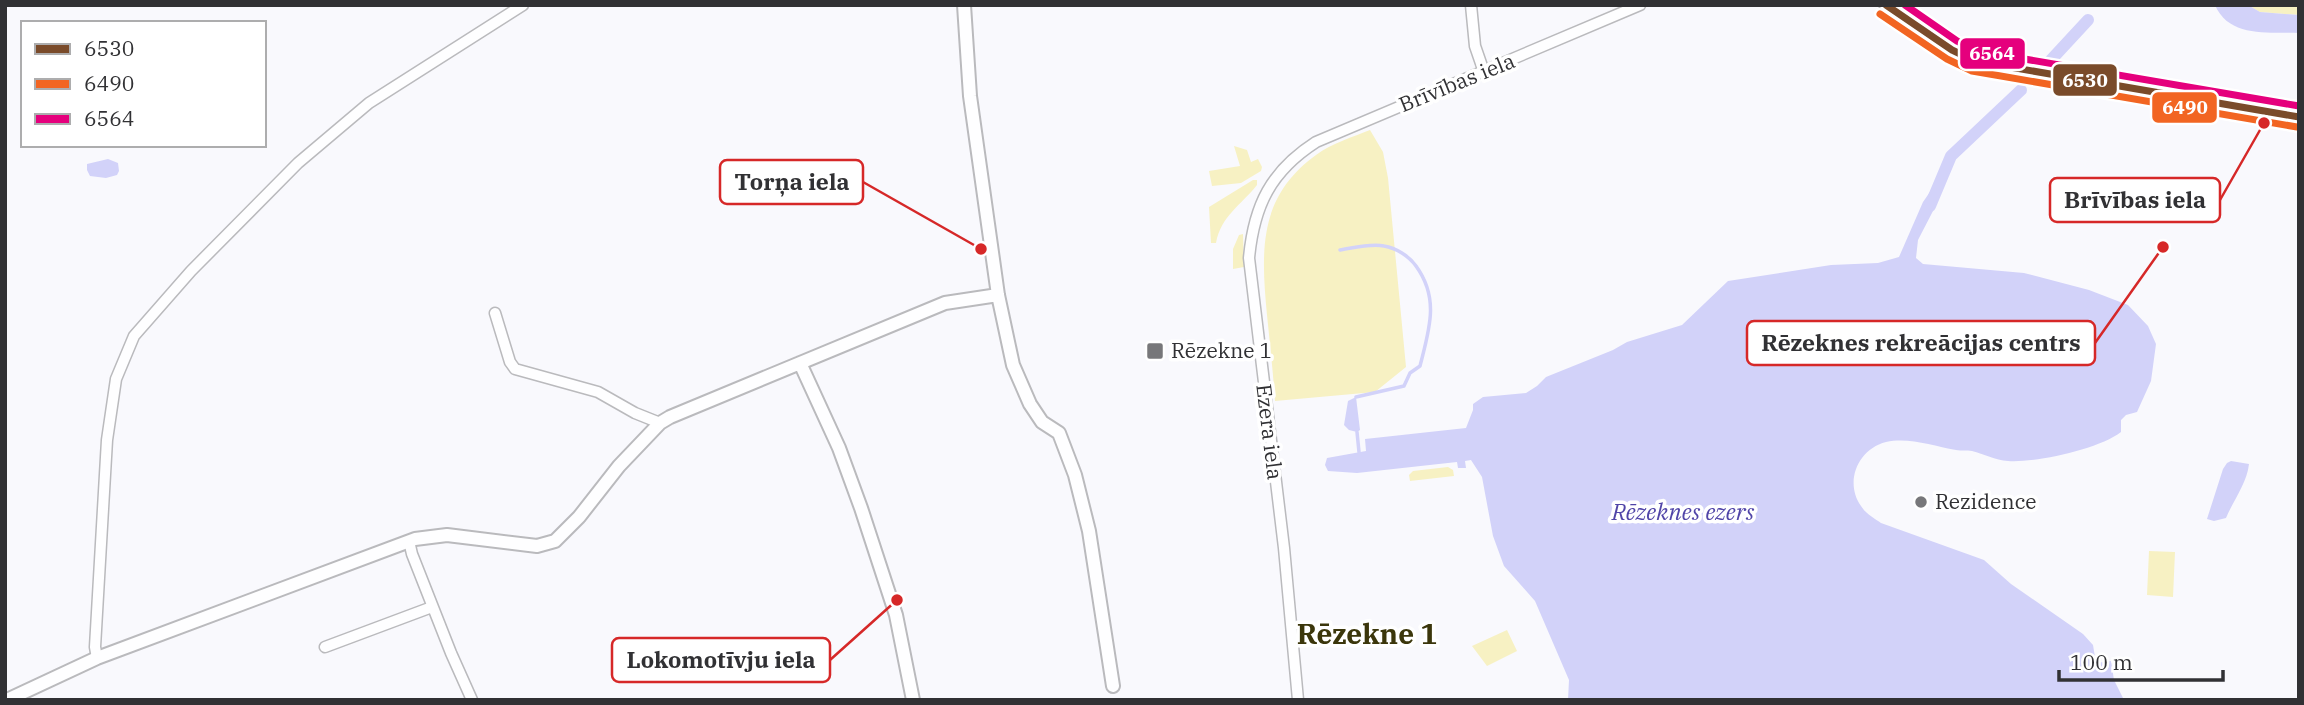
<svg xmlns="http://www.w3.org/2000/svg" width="2304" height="705" font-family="'IBM Plex Serif',serif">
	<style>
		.green { fill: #f7f1c3 }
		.water { fill: #d2d2f9 }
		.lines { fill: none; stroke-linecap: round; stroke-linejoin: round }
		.stream { stroke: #d2d2f9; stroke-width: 3.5 }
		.canal { stroke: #d2d2f9; stroke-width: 12 }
		.minor-casing { stroke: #bababd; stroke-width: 13 }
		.tertiary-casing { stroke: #bababd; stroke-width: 16 }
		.secondary-casing { stroke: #bababd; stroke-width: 16 }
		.minor { stroke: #fefeff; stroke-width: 10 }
		.tertiary { stroke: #fefeff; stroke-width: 12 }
		.secondary { stroke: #f1f0ed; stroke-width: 12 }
		.bus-1-casing { stroke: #fff; stroke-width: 12 }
		.bus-2-casing { stroke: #fff; stroke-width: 12 }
		.bus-3-casing { stroke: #fff; stroke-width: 12 }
		.bus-1 { stroke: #7a4b2a; stroke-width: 7 }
		.bus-2 { stroke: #f26522; stroke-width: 7 }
		.bus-3 { stroke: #e5007d; stroke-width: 7 }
		.poi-dot { fill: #77777a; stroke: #fff; stroke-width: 2.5 }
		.labels { text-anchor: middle; stroke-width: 7; stroke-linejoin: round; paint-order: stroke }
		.street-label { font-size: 21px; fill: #313134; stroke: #fff }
		.poi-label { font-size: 21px; fill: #313134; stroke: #fff; text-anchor: start }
		.water-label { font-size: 23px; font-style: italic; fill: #5145a8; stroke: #fff }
		.district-label { font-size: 28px; font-weight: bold; fill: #3b360b; stroke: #fff }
		.leader { fill: none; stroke: #d62828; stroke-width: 2.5 }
		.callout-dot { fill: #d62828; stroke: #fff; stroke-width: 2.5 }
		.callout { fill: #fff; stroke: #d62828; stroke-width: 2.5 }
		.callout-label { font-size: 23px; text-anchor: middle; font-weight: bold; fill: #313134 }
		.line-badge { stroke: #fff; stroke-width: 2.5 }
		.badge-label { font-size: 19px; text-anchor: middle; font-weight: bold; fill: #fff }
	</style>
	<rect width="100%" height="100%" fill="#f9f9fd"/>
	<!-- green -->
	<path class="green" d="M2248,5H2299V15L2260,12Z
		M1370,130L1383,152L1388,178L1406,367L1375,392L1275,401C1273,372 1270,344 1267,315C1261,251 1258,197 1316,155C1332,143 1353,137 1370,130Z
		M1234,146L1247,150L1251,162L1258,159L1262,167L1261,171L1241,183L1212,186L1209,171L1240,166Z
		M1253,180H1257V185C1241,205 1221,216 1216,243H1211L1209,207Z
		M1243,234L1244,267L1233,269V249L1239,235Z
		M1448,467L1453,470L1454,476L1410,481L1409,475L1413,471Z
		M2149,551L2175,552L2173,597L2147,595Z
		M1507,630L1517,651L1487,666L1472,646Z"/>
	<!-- water -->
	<path class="water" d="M2215,5H2248L2260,12L2299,15V33C2269,32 2229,38 2215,5Z
		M108,159L118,163L119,171L117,175L106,178L90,176L87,170V164Z
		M1932,189L1938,191L1933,211L1918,240L1916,258L1923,264L2024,273L2089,290L2128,305L2148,326L2156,344L2151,381L2137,412L2126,415L2121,420V432C2099,449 2036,463 2008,461C1995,460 1984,454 1972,451C1967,450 1961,451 1956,450C1933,446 1909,437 1886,442C1858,449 1844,482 1861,506C1866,514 1874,518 1881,523L1984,560L2011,584L2083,634L2093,645L2096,663L2111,661L2114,680L2124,700H1568L1569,680L1535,601L1504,566L1493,536L1482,477L1471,460L1465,461L1466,468H1458L1457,462L1357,473L1328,471L1325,465L1327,458L1366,451L1365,439L1466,428L1473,410V404L1483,397L1526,393L1537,386L1546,377L1613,350L1627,342L1682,325L1728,281L1831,265L1878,263L1899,257L1923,202Z
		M1356,397L1360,430L1357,432L1349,430L1344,425L1348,401Z
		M2231,461L2249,464C2247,483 2233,501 2226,518L2214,521L2207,519L2223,469L2227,463Z"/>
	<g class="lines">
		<!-- stream -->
		<path class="stream" d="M1340,250C1353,248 1371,243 1384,246C1396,248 1409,256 1416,266C1440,299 1429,330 1420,366L1410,373L1404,386L1356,397
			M1357,432L1359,452"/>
		<!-- canal -->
		<path class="canal" d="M2050,61L2088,20
			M1930,206L1951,156L2021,90"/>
		<!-- minor casing -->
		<g class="minor-casing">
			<path id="minor" d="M1471,5L1475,46L1484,72
				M495,313L510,362L515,369L598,392L635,413L660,423
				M409,541L412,554L451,653L472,700
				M325,647L432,607
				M97,658L95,647L107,440L116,379L134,336L191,271L298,163L369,103L523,5
				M1298,700L1284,548L1249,258C1254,205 1271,171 1316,142L1640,5"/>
		</g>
		<!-- tertiary casing -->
		<g class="tertiary-casing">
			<path id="tertiary" d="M964,5L970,96L998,295L1013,365L1030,404L1042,422L1059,433L1075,475L1089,531L1113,686
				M800,363L839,448L861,508L896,615L913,700
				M7,700L97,658L415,539L447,535L537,546L555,541L579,517L619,466L660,423L670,417L945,303L998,295"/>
		</g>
		<!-- secondary casing -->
		<g class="secondary-casing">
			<path id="secondary" d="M1886,5L1952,50L1975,61L2299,117"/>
		</g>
		<!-- minor -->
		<use href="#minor" class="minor"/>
		<!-- tertiary -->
		<use href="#tertiary" class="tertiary"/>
		<!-- secondary -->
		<use href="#secondary" class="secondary"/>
		<!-- bus-1 casing -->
		<g class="bus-1-casing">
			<path id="bus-1" d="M1886,5L1952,50L1975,61L2299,117"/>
		</g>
		<!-- bus-2 casing -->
		<g class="bus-2-casing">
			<path id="bus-2" d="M1880,14L1947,59L1972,71L2297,127"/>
		</g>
		<!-- bus-3 casing -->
		<g class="bus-3-casing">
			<path id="bus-3" d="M1905,5L1957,41L1978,51L2299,106"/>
		</g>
		<!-- bus-1 -->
		<use href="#bus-1" class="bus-1"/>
		<!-- bus-2 -->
		<use href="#bus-2" class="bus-2"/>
		<!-- bus-3 -->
		<use href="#bus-3" class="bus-3"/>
	</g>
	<!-- markers -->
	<g class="poi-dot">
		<rect x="1146" y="342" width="18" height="18" rx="3.5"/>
		<circle cx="1921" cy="502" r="7"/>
	</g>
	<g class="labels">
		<!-- street labels -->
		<g class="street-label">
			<text transform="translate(1457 83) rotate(-22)" y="7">Brīvības iela</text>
			<text transform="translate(1269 432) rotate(83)" y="7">Ezera iela</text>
		</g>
		<!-- poi labels -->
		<g class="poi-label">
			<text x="1171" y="358">Rēzekne 1</text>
			<text x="1935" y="509">Rezidence</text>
		</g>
		<!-- water labels -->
		<g class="water-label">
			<text x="1683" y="520">Rēzeknes ezers</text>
		</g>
		<!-- district labels -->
		<g class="district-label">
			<text x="1367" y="644">Rēzekne 1</text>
		</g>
	</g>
	<!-- callouts -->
	<path class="leader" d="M981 249L863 182M2264 123L2220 200M2163 247L2095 343M897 600L830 660"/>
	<g class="callout-dot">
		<circle cx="981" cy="249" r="7"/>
		<circle cx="2264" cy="123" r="7"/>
		<circle cx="2163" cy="247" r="7"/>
		<circle cx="897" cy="600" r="7"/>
	</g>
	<g class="callout">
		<rect x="720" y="160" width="143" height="44" rx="7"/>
		<rect x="2050" y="178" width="170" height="44" rx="7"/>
		<rect x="1747" y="321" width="348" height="44" rx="7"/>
		<rect x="612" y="638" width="218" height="44" rx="7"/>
	</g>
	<g class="callout-label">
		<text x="792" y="190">Torņa iela</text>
		<text x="2135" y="208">Brīvības iela</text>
		<text x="1921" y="351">Rēzeknes rekreācijas centrs</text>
		<text x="721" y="668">Lokomotīvju iela</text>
	</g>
	<g class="line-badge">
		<rect x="1959" y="37" width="67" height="33" rx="7" fill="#e5007d"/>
		<rect x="2052" y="63" width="66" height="34" rx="7" fill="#7a4b2a"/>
		<rect x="2151" y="91" width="67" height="33" rx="7" fill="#f26522"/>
	</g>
	<g class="badge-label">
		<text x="1992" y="60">6564</text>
		<text x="2085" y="87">6530</text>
		<text x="2185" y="114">6490</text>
	</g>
	<!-- border -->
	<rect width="2304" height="705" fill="none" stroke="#313134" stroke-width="14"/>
	<!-- legend -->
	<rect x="21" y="21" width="245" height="126" fill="#ffffff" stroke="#adadae" stroke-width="2"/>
	<rect x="35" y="44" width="35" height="10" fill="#7a4b2a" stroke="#adadae" stroke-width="2"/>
	<text x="84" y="56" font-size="21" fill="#313134">6530</text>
	<rect x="35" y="79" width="35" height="10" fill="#f26522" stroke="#adadae" stroke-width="2"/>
	<text x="84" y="91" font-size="21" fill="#313134">6490</text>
	<rect x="35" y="114" width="35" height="10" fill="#e5007d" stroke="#adadae" stroke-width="2"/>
	<text x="84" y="126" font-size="21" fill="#313134">6564</text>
	<!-- scale -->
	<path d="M2059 670v10h164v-10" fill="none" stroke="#313134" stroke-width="3.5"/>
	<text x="2070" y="670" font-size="21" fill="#313134" stroke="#ffffff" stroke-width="5" paint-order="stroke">100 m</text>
</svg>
